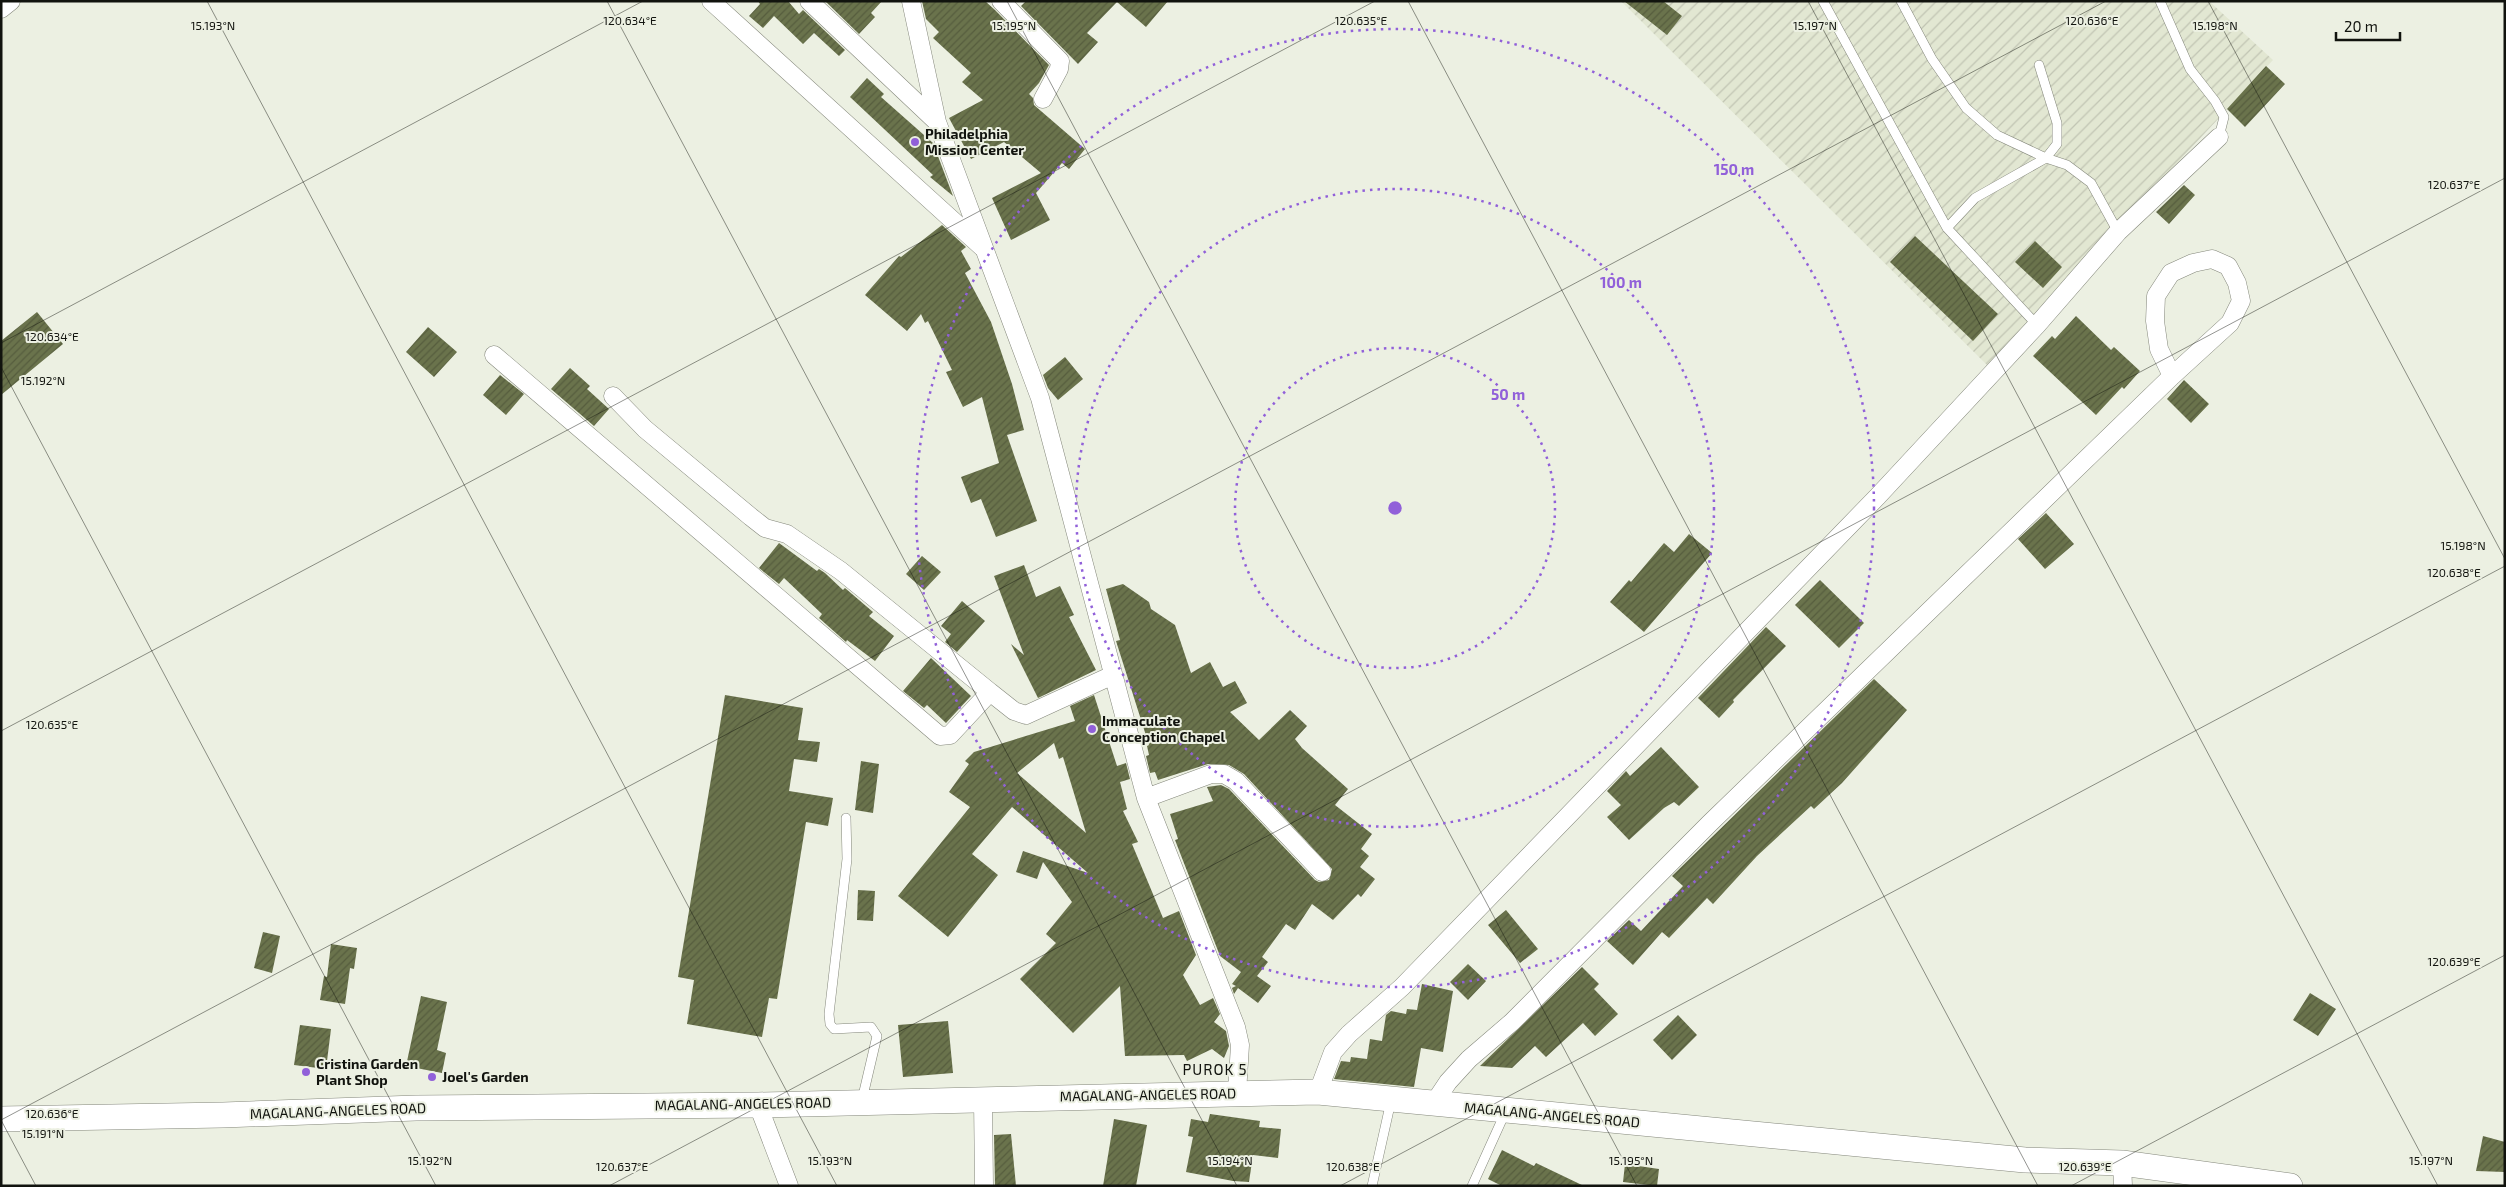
<svg xmlns="http://www.w3.org/2000/svg" width="2506" height="1187" font-family="'Exo 2',sans-serif">
	<style>
		.industrial { fill: url(#industrial-furrows) }
		.building { fill: url(#building-hatch); fill-rule: evenodd }
		.lines { fill: none; stroke-linecap: round; stroke-linejoin: round }
		.service-casing { stroke: #84877b; stroke-width: 10 }
		.minor-casing { stroke: #84877b; stroke-width: 19 }
		.secondary-casing { stroke: #84877b; stroke-width: 26 }
		.service { stroke: #fff; stroke-width: 9 }
		.minor { stroke: #fff; stroke-width: 18 }
		.secondary { stroke: #fff; stroke-width: 25 }
		.ticks { fill: none; stroke: #11130e; stroke-width: 1; stroke-opacity: 0.45 }
		.ring { fill: none; stroke: #9160d9; stroke-width: 2.5; stroke-dasharray: 2.5 5 }
		.poi-dot { fill: #9160d9; stroke: #ecf0e2; stroke-width: 2 }
		.labels { text-anchor: middle; stroke-width: 4; stroke-linejoin: round; paint-order: stroke }
		.poi-label { font-size: 14px; font-weight: bold; fill: #11130e; stroke: #ecf0e2; text-anchor: start }
		.street-label { font-size: 14px; fill: #11130e; stroke: #ecf0e2 }
		.neighbourhood-label { font-size: 15px; letter-spacing: 1px; fill: #11130e; stroke: #ecf0e2 }
		.ticks-label { font-size: 12px; text-anchor: middle; fill: #11130e; stroke: #ecf0e2; stroke-width: 4; stroke-linejoin: round; paint-order: stroke }
		.centre { fill: #9160d9; stroke: #ecf0e2; stroke-width: 2.5 }
		.ring-label { font-size: 15px; text-anchor: middle; font-weight: bold; fill: #9160d9; stroke: #ecf0e2; stroke-width: 4; stroke-linejoin: round; paint-order: stroke }
	</style>
	<defs>
		<pattern id="industrial-furrows" width="10" height="10" patternUnits="userSpaceOnUse" patternTransform="scale(1.25)"><rect width="10" height="10" fill="#e2e7d2"/><path d="M-1 1l2-2M0 10L10 0M9 11l2-2" fill="none" stroke="#c1c5b3"/></pattern>
		<pattern id="building-hatch" width="6" height="6" patternUnits="userSpaceOnUse" patternTransform="scale(1.25)"><rect width="6" height="6" fill="#6a734c"/><path d="M-1 1l2-2M0 6l6-6M5 7l2-2" fill="none" stroke="#565d3e"/></pattern>
	</defs>
	<rect width="100%" height="100%" fill="#ecf0e2"/>
	<!-- industrial -->
	<path class="industrial" d="M1621,1H2209L2273,60L1988,366Z"/>
	<!-- building -->
	<path class="building" d="M758,1H788L799,14L803,10L845,50L839,56L814,33L803,44L774,16L763,28L749,16L760,4Z
		M825,1H882L871,13L875,17L859,34Z
		M922,1H985L995,10L1049,65L1039,83L1029,94L1033,98L1034,105L1085,149L1069,169L1062,163L1036,193L1050,220L1011,240L992,198L1041,173L1004,142L971,159L949,118L983,100L962,82L971,73L933,38L939,32L926,19Z
		M1026,1H1168L1146,27L1117,2L1087,33L1098,42L1078,64L1021,6Z
		M1624,1H1663L1682,16L1667,35Z
		M2266,66L2285,84L2245,127L2227,109Z
		M867,78L884,94L881,97L933,143L953,196L930,177L933,175L850,97Z
		M2184,185L2195,195L2169,224L2156,212Z
		M942,225L966,247L961,251L971,269L965,273L991,322L1012,384L1024,430L1007,435L1037,521L996,537L981,499L971,503L961,477L999,463L982,397L963,407L946,372L952,370L928,321L925,323L921,314L907,331L865,295L899,256L901,257Z
		M1915,236L1998,314L1973,341L1890,262Z
		M2035,241L2062,267L2043,288L2015,262Z
		M37,312L63,344L1,395V341Z
		M2076,316L2111,350L2114,347L2140,371L2124,389L2122,387L2096,415L2033,356L2052,336L2055,339Z
		M428,327L457,352L434,377L406,352Z
		M1065,357L1083,379L1058,400L1048,388L1043,375Z
		M570,368L590,386L587,389L609,409L594,426L551,389Z
		M500,375L524,394L506,415L483,395Z
		M2184,380L2209,404L2191,423L2167,399Z
		M2046,513L2074,544L2045,569L2018,539Z
		M1689,534L1712,553L1644,632L1610,602L1629,580L1631,582L1664,543L1674,552Z
		M779,543L817,571L819,569L825,573L843,590L845,588L873,612L869,616L894,636L875,661L847,640L846,642L819,618L822,614L784,578L779,584L759,568Z
		M922,556L941,572L924,590L906,574Z
		M1024,565L1036,597L1060,586L1074,615L1069,617L1096,670L1038,698L1011,644L1024,655L994,576Z
		M1820,580L1864,623L1839,648L1795,605Z
		M1123,584L1149,602L1151,609L1175,625L1191,673L1210,662L1223,687L1235,681L1247,703L1230,712L1259,740L1290,710L1307,726L1295,739L1302,748L1348,789L1335,805L1372,834L1361,849L1369,856L1360,867L1375,879L1361,897L1358,894L1333,920L1312,904L1295,930L1286,924L1262,957L1268,962L1257,976L1271,986L1258,1003L1238,988L1234,994L1232,988L1236,986L1232,984L1241,972L1220,956L1175,840L1178,839L1170,814L1213,801L1207,787L1221,785L1229,789L1315,880L1319,882L1329,880L1332,869L1244,774L1229,765L1208,764L1158,780L1155,772L1150,773L1146,756L1149,755L1147,746L1149,745L1116,641L1120,640L1106,589Z
		M962,601L985,621L957,652L945,642L951,634L941,626Z
		M1766,627L1786,646L1733,700L1734,702L1719,718L1698,698Z
		M931,658L971,696L946,723L927,705L924,708L903,691Z
		M1874,679L1907,710L1842,783L1814,809L1811,806L1757,856L1713,904L1707,898L1669,938L1662,932L1633,965L1607,941L1629,920L1641,931L1683,886L1672,876Z
		M725,695L803,708L798,740L820,742L817,762L794,759L789,791L833,798L828,826L806,822L777,999L769,998L762,1037L687,1024L694,980L678,977Z
		M1094,695L1117,766L1126,763L1130,779L1120,782L1127,809L1123,811L1138,842L1132,844L1163,918L1179,911L1196,955L1183,975L1200,1005L1213,998L1220,1014L1214,1022L1226,1031L1229,1046L1224,1058L1212,1049L1187,1061L1184,1055L1125,1056L1120,986L1073,1033L1020,979L1056,943L1046,934L1072,902L1043,862L1037,879L1016,872L1023,851L1088,873L1012,807L972,854L998,875L948,937L898,896L970,807L949,792L969,764L965,761L974,752L1075,721L1070,706ZM1054,743L1059,759L1063,757L1086,833L1017,773Z
		M1661,747L1699,787L1679,806L1674,802L1664,808L1629,840L1607,817L1621,805L1607,791L1626,771L1630,776Z
		M861,761L879,764L873,813L855,810Z
		M858,890L875,891L873,921L857,920Z
		M1506,910L1538,949L1520,963L1488,925Z
		M263,932L280,936L272,973L254,968Z
		M331,944L357,948L354,969L350,968L345,1004L320,1000L324,976L327,977Z
		M1468,964L1486,981L1468,1000L1450,982Z
		M1582,967L1599,984L1594,989L1618,1014L1595,1036L1583,1023L1546,1057L1535,1046L1512,1068L1480,1066Z
		M1422,984L1453,991L1443,1052L1421,1048L1414,1087L1334,1079L1341,1061L1350,1062L1351,1057L1367,1059L1370,1039L1382,1041L1386,1015L1391,1011L1406,1014L1407,1009L1417,1010Z
		M2310,993L2336,1009L2318,1036L2293,1020Z
		M421,996L447,1002L437,1050L446,1053L442,1073L406,1066Z
		M1678,1015L1697,1035L1672,1060L1653,1040Z
		M948,1021L953,1073L903,1077L898,1025Z
		M300,1025L331,1029L326,1069L294,1065Z
		M1210,1114L1260,1121L1259,1127L1281,1129L1278,1158L1253,1155L1249,1182L1233,1181L1186,1172L1193,1137L1188,1136L1191,1119L1208,1122Z
		M1114,1119L1147,1125L1136,1186H1103Z
		M1011,1134L1016,1186H995L994,1135Z
		M2483,1136L2505,1142V1172L2476,1171Z
		M1502,1150L1534,1166L1536,1163L1584,1186H1502L1488,1179Z
		M1625,1164L1659,1169L1657,1186L1623,1182Z"/>
	<g class="lines">
		<!-- service casing -->
		<g class="service-casing">
			<path id="service" d="M1823,1L1947,228L2037,325
				M1901,1L1932,59L1966,108L1997,135L2046,158L2067,165L2091,183L2118,232
				M2160,1L2190,69L2215,101L2224,117L2219,137
				M1947,228L1975,198L2046,158L2057,144V123L2039,65
				M846,818L847,859L829,1014L830,1024L834,1029L871,1027L877,1036L862,1100
				M1372,1186L1391,1101
				M1472,1186L1505,1113"/>
		</g>
		<!-- minor casing -->
		<g class="minor-casing">
			<path id="minor" d="M711,1L982,247
				M809,1L937,122
				M911,1L937,122L1040,398L1146,798L1236,1027L1240,1045L1237,1093
				M1001,1L1060,61L1059,69L1043,99
				M1,9L11,1
				M494,355L940,736L950,735L990,692L1014,711L1026,715L1113,675
				M613,396L645,429L751,517L765,528L787,534L841,571L990,692
				M1146,798L1211,774H1224L1236,781L1322,872
				M1318,1092L1333,1052L1349,1034L1402,987L1878,496L2037,325L2118,232L2219,137
				M983,1099L984,1186
				M1434,1103L1448,1082L1469,1059L1512,1022L1710,823L2172,376L2230,323L2241,301L2237,283L2228,266L2212,259L2193,263L2171,273L2156,296L2155,321L2159,349L2172,376
				M758,1105L789,1186
				M2122,1163L2123,1186"/>
		</g>
		<!-- secondary casing -->
		<g class="secondary-casing">
			<path id="secondary" d="M1,1119L223,1115L416,1108L758,1105L1318,1092L2025,1160L2122,1163L2290,1186"/>
		</g>
		<!-- service -->
		<use href="#service" class="service"/>
		<!-- minor -->
		<use href="#minor" class="minor"/>
		<!-- secondary -->
		<use href="#secondary" class="secondary"/>
	</g>
	<!-- ticks -->
	<path class="ticks" d="M207,1L837,1186M607,1L1237,1186M1007,1L1637,1186M1408,1L2038,1186M1808,1L2438,1186M2208,1L2505,559M1,343L643,1M1,367L436,1186M1,731L1375,1M1,1120L2106,1M1,1120L36,1186M609,1186L2505,178M1340,1186L2505,566M2071,1186L2505,955"/>
	<!-- distance rings -->
	<g class="ring">
		<circle cx="1395" cy="508" r="160"/>
		<circle cx="1395" cy="508" r="319"/>
		<circle cx="1395" cy="508" r="479"/>
	</g>
	<!-- markers -->
	<g class="poi-dot">
		<circle cx="915" cy="142" r="5"/>
		<circle cx="1092" cy="729" r="5"/>
		<circle cx="306" cy="1072" r="5"/>
		<circle cx="432" cy="1077" r="5"/>
	</g>
	<g class="labels">
		<!-- poi labels -->
		<g class="poi-label">
			<text x="925" y="139">Philadelphia<tspan x="925" dy="16">Mission Center</tspan></text>
			<text x="1102" y="726">Immaculate<tspan x="1102" dy="16">Conception Chapel</tspan></text>
			<text x="316" y="1069">Cristina Garden<tspan x="316" dy="16">Plant Shop</tspan></text>
			<text x="442" y="1082">Joel's Garden</text>
		</g>
		<!-- street labels -->
		<g class="street-label">
			<text transform="translate(1148 1095) rotate(-1)" y="5">MAGALANG-ANGELES ROAD</text>
			<text transform="translate(743 1104) rotate(-1)" y="5">MAGALANG-ANGELES ROAD</text>
			<text transform="translate(338 1111) rotate(-2)" y="5">MAGALANG-ANGELES ROAD</text>
			<text transform="translate(1552 1115) rotate(5)" y="5">MAGALANG-ANGELES ROAD</text>
		</g>
		<!-- neighbourhood labels -->
		<g class="neighbourhood-label">
			<text x="1215" y="1075">PUROK 5</text>
		</g>
	</g>
	<g class="ticks-label">
		<text x="1361" y="25">120.635°E</text>
		<text x="2092" y="25">120.636°E</text>
		<text x="630" y="25">120.634°E</text>
		<text x="213" y="30">15.193°N</text>
		<text x="1014" y="30">15.195°N</text>
		<text x="1815" y="30">15.197°N</text>
		<text x="2215" y="30">15.198°N</text>
		<text x="2454" y="189">120.637°E</text>
		<text x="52" y="341">120.634°E</text>
		<text x="43" y="385">15.192°N</text>
		<text x="2463" y="550">15.198°N</text>
		<text x="2454" y="577">120.638°E</text>
		<text x="52" y="729">120.635°E</text>
		<text x="2454" y="966">120.639°E</text>
		<text x="52" y="1118">120.636°E</text>
		<text x="43" y="1138">15.191°N</text>
		<text x="430" y="1165">15.192°N</text>
		<text x="830" y="1165">15.193°N</text>
		<text x="1230" y="1165">15.194°N</text>
		<text x="1631" y="1165">15.195°N</text>
		<text x="2431" y="1165">15.197°N</text>
		<text x="622" y="1171">120.637°E</text>
		<text x="1353" y="1171">120.638°E</text>
		<text x="2085" y="1171">120.639°E</text>
	</g>
	<circle cx="1395" cy="508" r="8" class="centre"/>
	<g class="ring-label">
		<text x="1734" y="175">150 m</text>
		<text x="1621" y="288">100 m</text>
		<text x="1508" y="400">50 m</text>
	</g>
	<!-- border -->
	<rect width="2506" height="1187" fill="none" stroke="#11130e" stroke-width="5"/>
	<!-- scale -->
	<path d="M2336 32v8h64v-8" fill="none" stroke="#11130e" stroke-width="2.5"/>
	<text x="2344" y="32" font-size="15" fill="#11130e" stroke="#ecf0e2" stroke-width="4" paint-order="stroke">20 m</text>
</svg>
